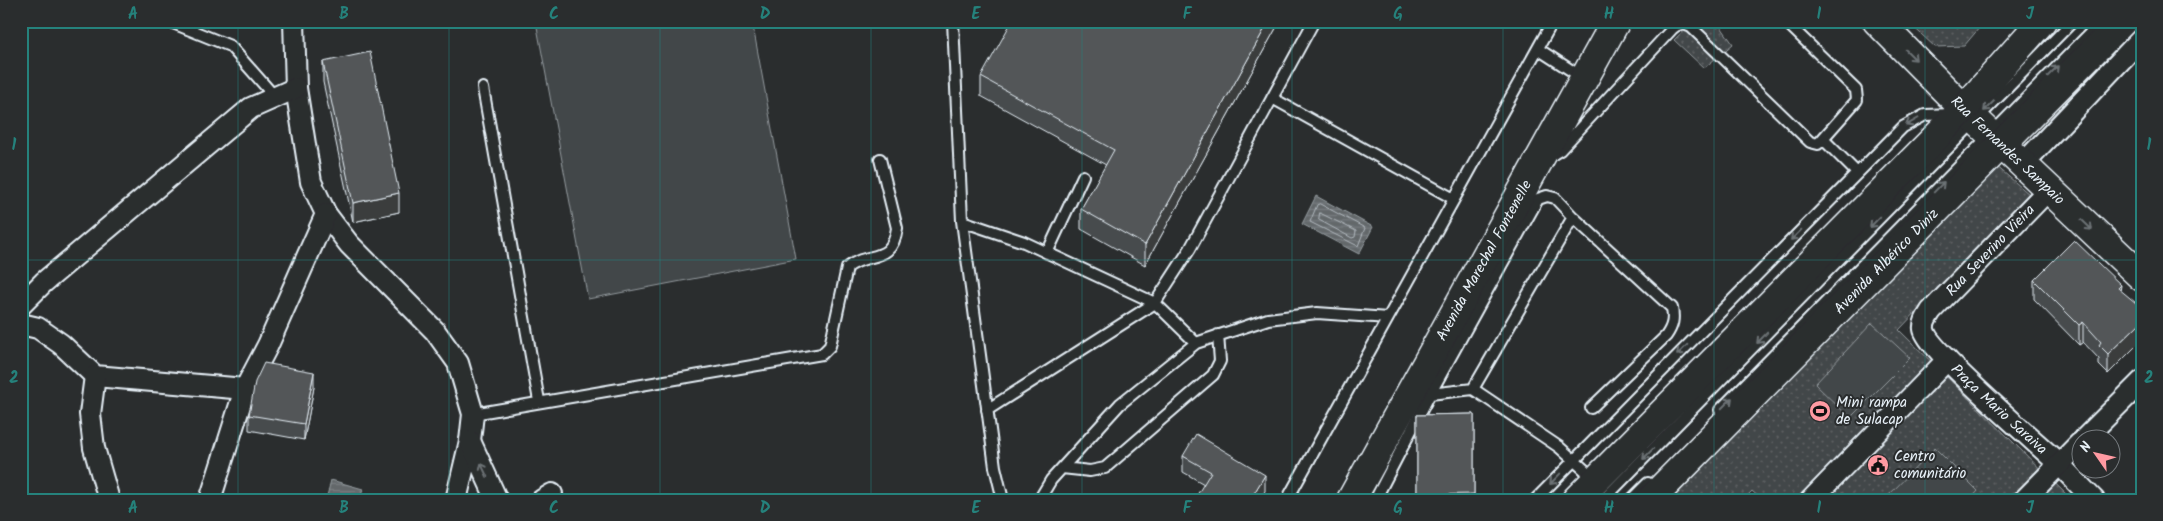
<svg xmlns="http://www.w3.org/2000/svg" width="2163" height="521" font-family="Kalam,sans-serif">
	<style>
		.grass { fill: url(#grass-dots); stroke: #959ca0 }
		.garden { fill: #424648; stroke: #959ca0 }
		.water { fill: url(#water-rules); stroke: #989fa3 }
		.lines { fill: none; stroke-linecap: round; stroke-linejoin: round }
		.shore { stroke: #b3bac0; stroke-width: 1 }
		.lane-casing { stroke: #e8f1f8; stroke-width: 14 }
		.street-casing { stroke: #e8f1f8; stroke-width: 24 }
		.secondary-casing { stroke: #e8f1f8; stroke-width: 31 }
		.primary-casing { stroke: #e8f1f8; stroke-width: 31 }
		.lane { stroke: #2a2d2e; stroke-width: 10 }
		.street { stroke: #2a2d2e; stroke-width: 20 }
		.secondary { stroke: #2a2d2e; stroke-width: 28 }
		.primary { stroke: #2a2d2e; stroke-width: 28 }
		.wall { fill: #474b4d; stroke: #e8f1f8 }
		.shaded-wall { fill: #3a3d3e; stroke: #e8f1f8 }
		.building { fill: #535759; stroke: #e8f1f8 }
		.oneway { stroke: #6c7275 }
		.grid { fill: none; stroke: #25827c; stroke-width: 1; stroke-opacity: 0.55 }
		.labels { text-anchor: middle; stroke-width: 4; stroke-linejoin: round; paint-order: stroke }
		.street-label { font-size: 15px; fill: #e8f1f8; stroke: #2a2d2e }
		.poi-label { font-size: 15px; fill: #e8f1f8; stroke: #2a2d2e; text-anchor: start }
		.neatline { fill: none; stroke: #25827c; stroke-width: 2 }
		.grid-label { font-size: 16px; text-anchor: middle; font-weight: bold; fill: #25827c }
	</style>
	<defs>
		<pattern id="grass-dots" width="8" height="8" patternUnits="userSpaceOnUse" patternTransform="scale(1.25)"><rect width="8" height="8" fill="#424648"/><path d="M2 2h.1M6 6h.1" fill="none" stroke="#5d6163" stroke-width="1.8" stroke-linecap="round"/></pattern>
		<pattern id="water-rules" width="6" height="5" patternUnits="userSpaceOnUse" patternTransform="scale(1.25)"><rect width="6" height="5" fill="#63686b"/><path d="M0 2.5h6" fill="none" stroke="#797e81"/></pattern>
	</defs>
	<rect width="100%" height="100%" fill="#2a2d2e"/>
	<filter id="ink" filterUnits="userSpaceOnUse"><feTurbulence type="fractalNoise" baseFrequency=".02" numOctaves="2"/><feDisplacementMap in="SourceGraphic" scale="10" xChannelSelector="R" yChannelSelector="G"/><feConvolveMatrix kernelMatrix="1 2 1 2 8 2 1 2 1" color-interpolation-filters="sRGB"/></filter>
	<g filter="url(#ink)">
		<!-- grass -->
		<path class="grass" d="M1694,21H1717L1733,44L1704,68L1674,40Z
			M1907,21H1985L1964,46L1935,47Z
			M1995,165L2029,194L1899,330L2072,500H1762L1752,491L1743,500H1671Z"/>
		<!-- garden -->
		<path class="garden" d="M565,21H752L796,259L588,299L537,27Z
			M1872,323L1910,358L1850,418L1815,384Z
			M1935,448L1978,491L1970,500H1884Z"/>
		<!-- water -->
		<path class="water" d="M1316,196L1373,227L1359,254L1302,224Z
			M331,480L363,489L360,500H326Z"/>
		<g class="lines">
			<!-- shore -->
			<path class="shore" d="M1320,204L1365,228L1358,246L1310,222L1317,205Z
				M1320,213L1356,231L1355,237L1352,238L1319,220Z"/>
			<!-- lane casing -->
			<g class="lane-casing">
				<path id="lane" d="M168,21L230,46L275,97
					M953,21L962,221L995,467L1003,500
					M1538,49L1583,78
					M483,88L539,401
					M1272,98L1454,199
					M1824,140L1857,173
					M1550,156L1560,150L1672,29C1678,23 1683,23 1691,27L1810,142L1818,144L1857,100L1856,90L1785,21
					M962,221L1024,242L1155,303L1196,343
					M1047,253L1083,176
					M1473,389L1573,217
					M1430,394L1473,389L1559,447L1596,480
					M987,410L1155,303L1190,249L1314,21
					M1720,410L2102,21
					M473,414L822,354L830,346L847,268C867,250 892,266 897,228L880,159
					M1062,468L1090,471L1105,468L1213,375L1220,361L1218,335
					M1039,500L1051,480L1120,404L1196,343L1268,319L1317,313L1388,318
					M1287,500L1553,21
					M1375,500L1430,394L1538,199L1547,196L1555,198L1573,217L1672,308C1674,319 1673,326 1666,336L1591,408
					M1535,500L1903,127L1925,115L1953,114
					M1603,500L2073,21
					M1631,500L1648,483"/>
			</g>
			<!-- street casing -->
			<g class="street-casing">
				<g id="street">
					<path d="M294,21L296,88L311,182L326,214L349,244L435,331L458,363L473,414L470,441L456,500"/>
					<path d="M2023,164L2142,38"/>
					<path id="s1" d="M2049,189L1931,311C1928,316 1923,322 1924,329C1926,348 2038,444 2059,464C2071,476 2082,488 2094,500"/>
					<path d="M21,305L44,282L251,108L296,88"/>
					<path d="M21,324L38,328L61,344L95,376L245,389"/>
					<path d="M95,376L90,414L94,448L109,500"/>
					<path d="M2085,438L2142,381"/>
					<path d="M470,441L497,500"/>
					<path d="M210,500L245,389L268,345L326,214"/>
					<path d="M542,500L552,494"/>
					<path d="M1811,500L1947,360"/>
					<path d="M2024,500L2080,443"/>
				</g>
			</g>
			<!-- secondary casing -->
			<g class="secondary-casing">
				<g id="secondary">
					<path id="s2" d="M1877,21L1964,109L2142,277"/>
					<path id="s3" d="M1351,500L1616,21"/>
				</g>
			</g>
			<!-- primary casing -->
			<g class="primary-casing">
				<g id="primary">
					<path d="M1576,500L1964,109L2042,21"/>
					<path id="s4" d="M1650,500L2123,21"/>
				</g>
			</g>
			<!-- lane -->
			<use href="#lane" class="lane"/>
			<!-- street -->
			<use href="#street" class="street"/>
			<!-- secondary -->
			<use href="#secondary" class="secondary"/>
			<!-- primary -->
			<use href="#primary" class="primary"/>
		</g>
		<!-- wall -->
		<path class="wall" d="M1280,21L1145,265L1081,229V209L1106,165L981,96V77Z
			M323,62L399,212L353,222L323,82Z
			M2034,280L2121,285L2108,374L2099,365V359L2083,342L2079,345L2034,299Z
			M314,387L304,440L249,430V415Z
			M1474,414V500H1417V415Z
			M1183,456L1265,491L1204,484L1183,472Z"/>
		<!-- shaded-wall -->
		<path class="shaded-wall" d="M1269,21H1280L1145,265V245Z
			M399,193V212L353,222V203Z
			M2142,321V340L2108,374V354Z
			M2083,322V342L2079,345V325Z
			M314,372V387L304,440V424Z
			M1265,475V491L1259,500H1250Z"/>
		<!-- building -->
		<path class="building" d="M1012,21H1269L1145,245L1081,209L1114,150L981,77Z
			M370,52L399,193L353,203L323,62Z
			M2074,240L2121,285L2118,288L2142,308V321L2108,354L2099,345L2101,342L2083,322L2079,325L2034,280Z
			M264,363L314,372L304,424L249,415L255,382Z
			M1474,414V494L1417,495V415Z
			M1196,434L1265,475L1250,500H1194L1211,472L1183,456Z"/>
		<!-- one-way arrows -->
		<defs><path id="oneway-shaft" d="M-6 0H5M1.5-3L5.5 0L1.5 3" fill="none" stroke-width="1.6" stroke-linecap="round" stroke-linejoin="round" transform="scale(1.25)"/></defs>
		<g class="oneway">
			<use href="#oneway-shaft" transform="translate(1911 55) rotate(45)"/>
			<use href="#oneway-shaft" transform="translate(2053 71) rotate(-45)"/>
			<use href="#oneway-shaft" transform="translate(1989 106) rotate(135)"/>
			<use href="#oneway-shaft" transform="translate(1912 122) rotate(150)"/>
			<use href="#oneway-shaft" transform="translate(1939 187) rotate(-46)"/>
			<use href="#oneway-shaft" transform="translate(1875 222) rotate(134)"/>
			<use href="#oneway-shaft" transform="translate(2087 225) rotate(44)"/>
			<use href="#oneway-shaft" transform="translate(1796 235) rotate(135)"/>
			<use href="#oneway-shaft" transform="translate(1762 338) rotate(134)"/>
			<use href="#oneway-shaft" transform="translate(1682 350) rotate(135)"/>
			<use href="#oneway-shaft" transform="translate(1727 403) rotate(-45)"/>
			<use href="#oneway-shaft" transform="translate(1648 454) rotate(134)"/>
			<use href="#oneway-shaft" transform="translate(484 470) rotate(-115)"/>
			<use href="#oneway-shaft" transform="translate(1555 479) rotate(134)"/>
		</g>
	</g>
	<!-- grid -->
	<path class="grid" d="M238,21V500M449,21V500M660,21V500M871,21V500M1082,21V500M1292,21V500M1503,21V500M1714,21V500M1925,21V500M21,260H2142"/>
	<!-- icons -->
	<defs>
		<g id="stadium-disc" transform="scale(1.125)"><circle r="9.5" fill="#ff9aa2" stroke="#2a2d2e"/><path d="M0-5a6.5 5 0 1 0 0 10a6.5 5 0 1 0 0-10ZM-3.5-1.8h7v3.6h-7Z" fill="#111"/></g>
		<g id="civic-disc" transform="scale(1.125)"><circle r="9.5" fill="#ff9aa2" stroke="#2a2d2e"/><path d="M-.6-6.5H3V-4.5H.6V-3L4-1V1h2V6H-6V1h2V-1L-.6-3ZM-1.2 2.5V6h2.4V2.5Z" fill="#111"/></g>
	</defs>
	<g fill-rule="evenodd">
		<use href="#stadium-disc" x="1820" y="411"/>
		<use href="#civic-disc" x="1878" y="465"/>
	</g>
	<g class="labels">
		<!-- street labels -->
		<g class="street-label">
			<text dy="5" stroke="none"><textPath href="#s2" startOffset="184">Rua Fernandes Sampaio</textPath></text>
			<text transform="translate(1990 250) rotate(-46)" y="5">Rua Severino Vieira</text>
			<text dy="5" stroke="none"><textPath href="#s4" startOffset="336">Avenida Albérico Diniz</textPath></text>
			<text dy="5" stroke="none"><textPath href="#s3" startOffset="274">Avenida Marechal Fontenelle</textPath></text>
			<text dy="5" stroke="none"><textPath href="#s1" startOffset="300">Praça Mario Saraiva</textPath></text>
		</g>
		<!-- poi labels -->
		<g class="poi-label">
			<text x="1836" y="407">Mini rampa<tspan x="1836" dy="17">de Sulacap</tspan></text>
			<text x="1894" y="461">Centro<tspan x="1894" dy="17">comunitário</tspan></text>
		</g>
	</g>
	<!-- margin -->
	<rect width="2163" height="521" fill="none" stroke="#2a2d2e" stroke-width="55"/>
	<!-- north arrow -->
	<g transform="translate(2096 454) rotate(304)"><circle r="24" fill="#2a2d2e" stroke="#767b7f"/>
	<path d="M0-4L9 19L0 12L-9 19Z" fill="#ff9aa2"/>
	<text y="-8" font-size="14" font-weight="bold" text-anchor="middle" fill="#e8f1f8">N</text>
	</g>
	<rect x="28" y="28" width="2108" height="466" class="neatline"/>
	<g class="grid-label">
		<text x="133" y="19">A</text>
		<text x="344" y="19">B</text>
		<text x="554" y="19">C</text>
		<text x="765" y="19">D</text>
		<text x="976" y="19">E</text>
		<text x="1187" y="19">F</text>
		<text x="1398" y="19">G</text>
		<text x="1609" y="19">H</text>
		<text x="1819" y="19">I</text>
		<text x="2030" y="19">J</text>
		<text x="14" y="150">1</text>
		<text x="2149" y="150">1</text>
		<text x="14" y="383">2</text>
		<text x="2149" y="383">2</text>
		<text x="133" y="513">A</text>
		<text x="344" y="513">B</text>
		<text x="554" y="513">C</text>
		<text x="765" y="513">D</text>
		<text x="976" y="513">E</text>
		<text x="1187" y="513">F</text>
		<text x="1398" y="513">G</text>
		<text x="1609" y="513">H</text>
		<text x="1819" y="513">I</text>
		<text x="2030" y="513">J</text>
	</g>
</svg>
